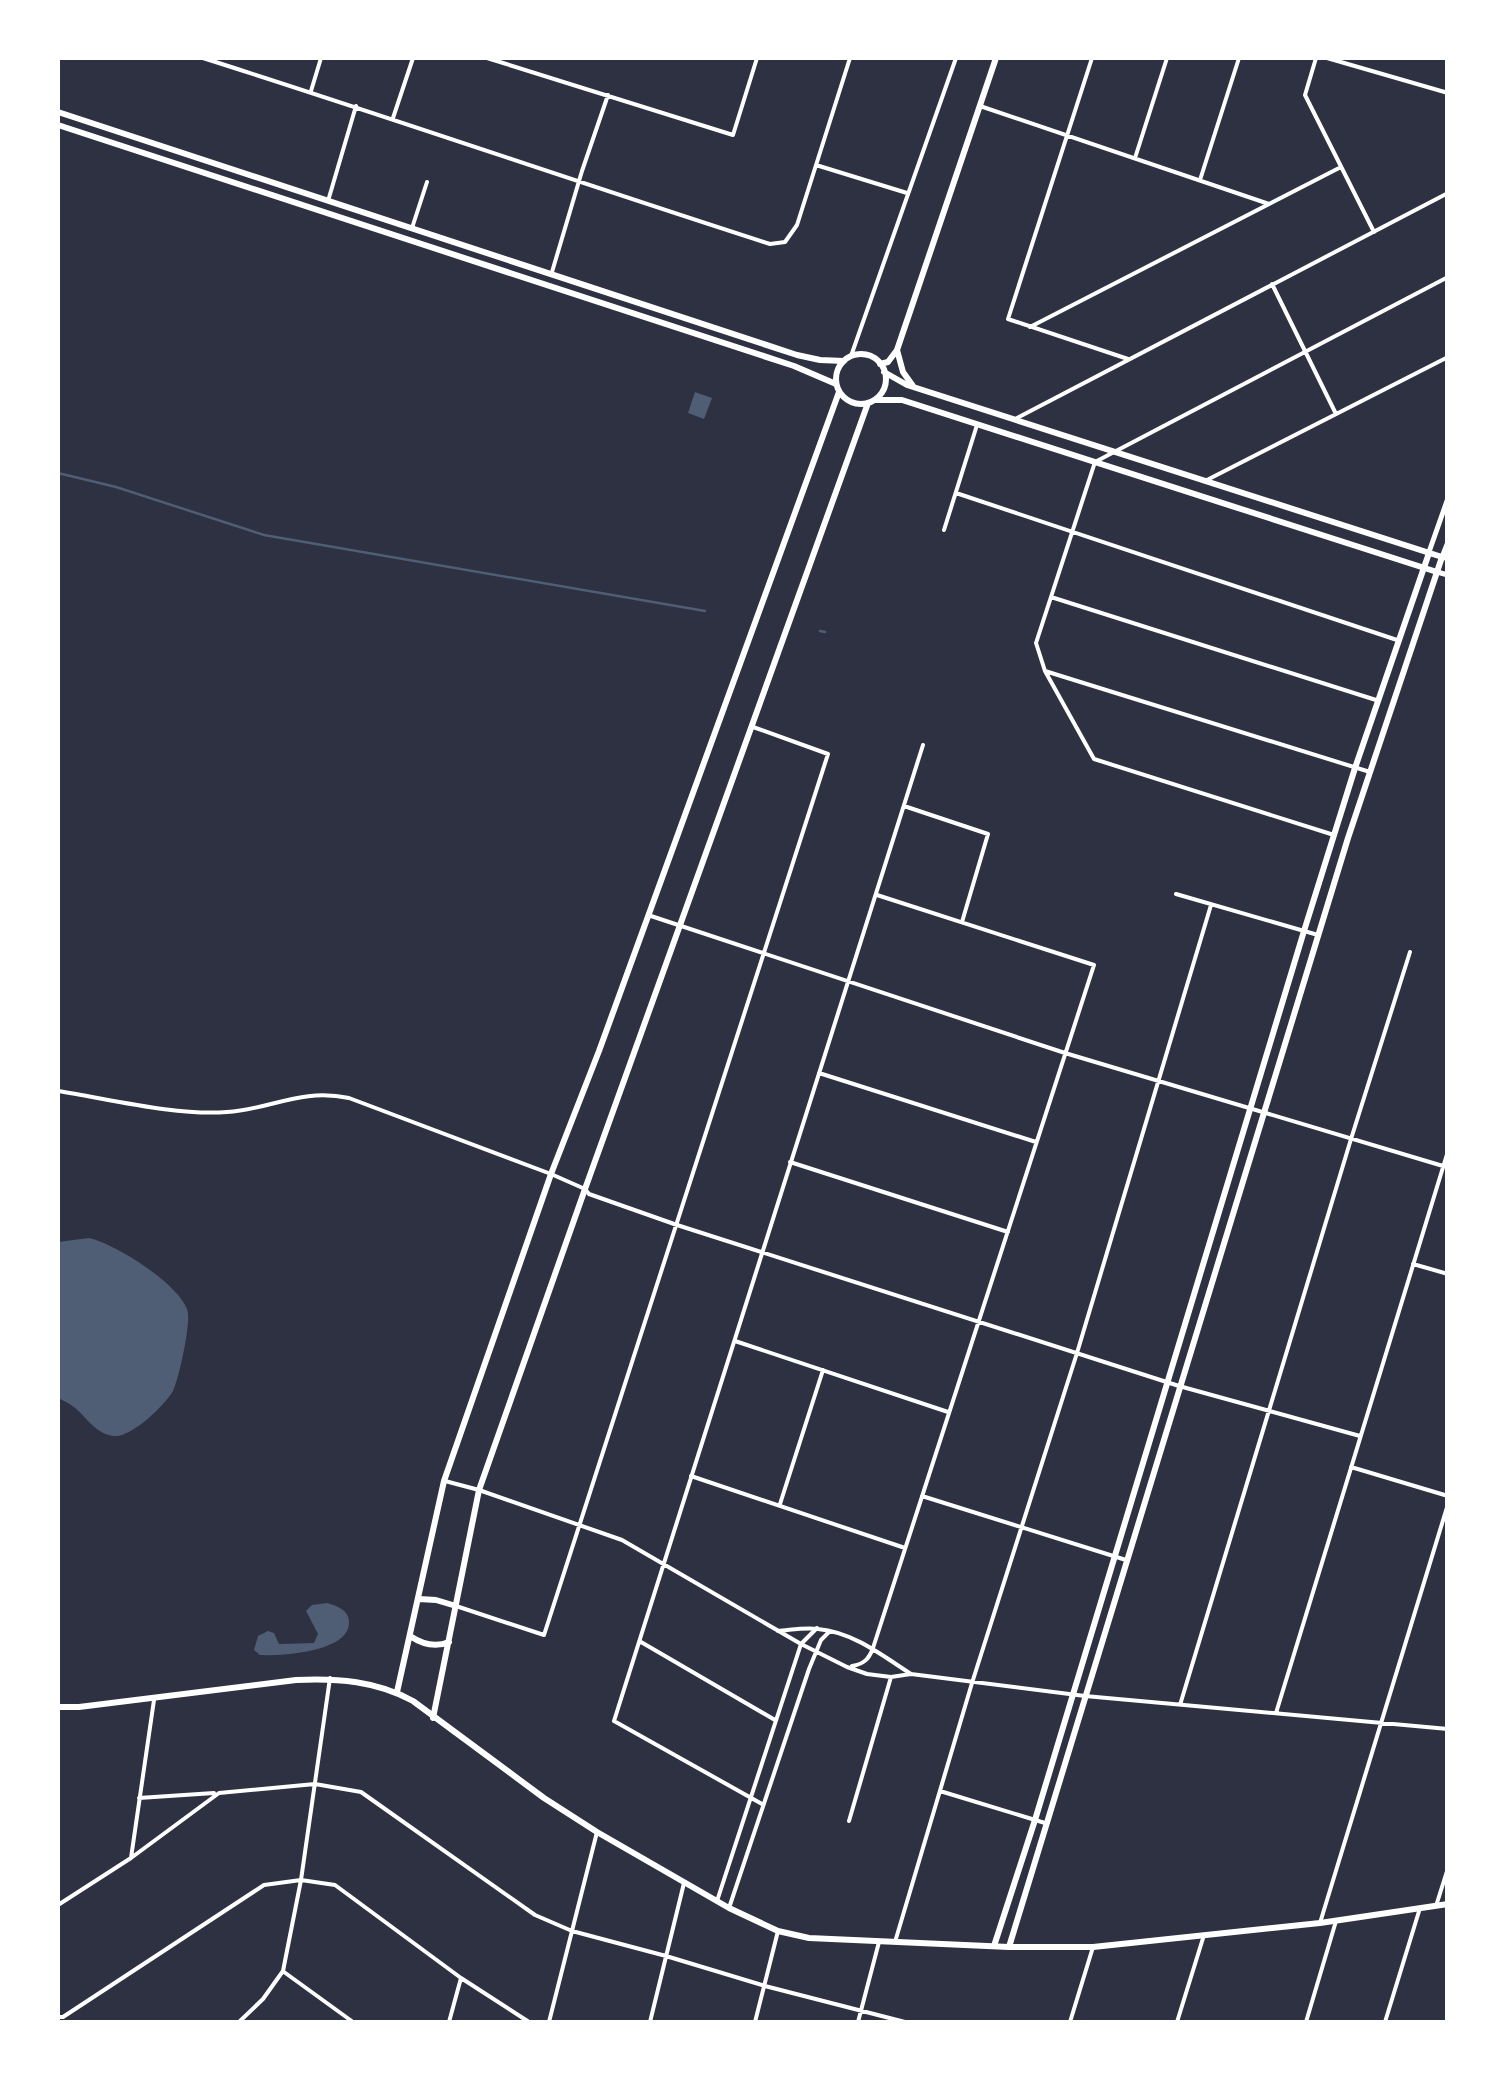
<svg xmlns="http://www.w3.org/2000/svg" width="1505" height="2080" font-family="Lato,sans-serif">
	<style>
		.water { fill: #4f5d75 }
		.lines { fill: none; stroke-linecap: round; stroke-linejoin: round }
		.stream { stroke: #4f5d75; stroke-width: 2.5 }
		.minor { stroke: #fff; stroke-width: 4 }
		.tertiary { stroke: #fff; stroke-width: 5 }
		.secondary { stroke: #fff; stroke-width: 6 }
		.primary { stroke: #fff; stroke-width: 6 }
	</style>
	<rect width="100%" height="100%" fill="#2d3142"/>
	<!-- water -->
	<path class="water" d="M695,392L712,398L704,419L688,413Z
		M89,1238C116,1244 177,1283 187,1309C192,1320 179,1379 173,1391C165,1405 131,1438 114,1436C94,1434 85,1414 71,1405C67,1402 62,1400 58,1398V1242Z
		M327,1603C337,1606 349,1610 349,1622C350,1652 281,1656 260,1655L254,1650L258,1636L268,1631L274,1633L279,1644L314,1643L318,1634L306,1611L312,1605Z"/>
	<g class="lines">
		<!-- stream -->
		<path class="stream" d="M58,473L116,487L264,535L705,611
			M820,631L825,632"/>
		<!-- minor -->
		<path class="minor" d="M203,58C392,118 580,183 770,244L785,242L797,225L850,58
			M487,58L733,135L757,58
			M1092,58L1008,319L1128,359
			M1316,58L1305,95L1374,232
			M1327,58L1448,93
			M311,91L321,58
			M980,106L1269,204
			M393,118L413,58
			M1135,158L1167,58
			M816,165L907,193
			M1200,180L1239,58
			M328,201L356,106
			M412,228L427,182
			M552,272L582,171L608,95
			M1272,284L1336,414
			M1030,327L1341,167
			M851,356L956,58
			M1017,418L1448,193
			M1205,481L1448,357
			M956,493L1397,640
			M944,530L977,425
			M1051,597L1376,700
			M1045,671L1370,772
			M904,806L988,834L962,922
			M1334,835L1094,759L1045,671L1036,643L1095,462L1448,277
			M1176,894L1318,935
			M651,916L1065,1053L1443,1166
			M819,1073L1036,1142
			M58,1091C109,1099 176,1116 227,1112C272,1109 300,1088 349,1098L551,1174L585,1189L589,1194L677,1225L1179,1386L1360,1436
			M790,1162L1008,1232
			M1413,1264L1448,1274
			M735,1341L948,1412
			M1351,1467L1448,1496
			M691,1476L905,1548
			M445,1481L479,1490L622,1540L801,1644L847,1667L867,1674L891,1677L911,1674L1085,1696L1448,1729
			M922,1496L1126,1560
			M780,1504L823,1370
			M456,1606L544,1635L828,754L753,727
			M778,1631C791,1630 805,1627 818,1629C853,1632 883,1656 911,1674
			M641,1642L775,1720
			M852,1666C864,1664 869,1659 873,1648L1094,965L877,895
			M1180,1705L1351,1139L1410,952
			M1276,1713L1448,1151
			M940,1791L1045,1823
			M139,1798L214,1793
			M762,1804L614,1721L923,745
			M849,1821L891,1677
			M131,1858L154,1700
			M717,1901L801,1644L817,1628
			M58,1905L131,1858L219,1793L315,1784L361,1792L535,1915L572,1931L666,1956L765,1986L905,2022
			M1436,1906L1448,1868
			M729,1908L809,1669L821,1640L830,1631
			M1320,1923L1448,1504
			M895,1942L972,1683L1077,1353L1211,905
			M284,1972L353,2022
			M58,2017H63L264,1885L301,1880L335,1885L461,1978L529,2022
			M239,2022L263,1999L283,1971L301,1880L330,1678
			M449,2022L461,1978
			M549,2022L597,1832
			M650,2022L684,1883
			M755,2022L778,1931
			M858,2022L879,1942
			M1070,2022L1093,1947
			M1177,2022L1204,1935
			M1306,2022L1336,1921
			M1385,2022L1420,1908"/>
		<!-- tertiary -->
		<path class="tertiary" d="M1448,542L1442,557L1448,559
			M1429,552L1448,498
			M1437,572L1448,575"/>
		<!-- secondary -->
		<path class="secondary" d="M58,112L797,355L820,360L844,361
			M58,125L794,366L836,384
			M897,350L903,372L913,386
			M836 379a25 25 0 1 1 50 0a25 25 0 1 1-50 0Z
			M880,364L888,362L897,350L996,58
			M884,372L907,385L1442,557L1348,838L1009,1947
			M875,400H902L1437,572
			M419,1599L436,1600L456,1606
			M410,1636C422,1644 435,1648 449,1642
			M397,1692L444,1481L551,1174L599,1051L839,392
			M433,1718L479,1490L585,1189L868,403
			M994,1946L1035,1820L1304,931L1355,768L1429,553"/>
		<!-- primary -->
		<path class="primary" d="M58,1707H79L296,1680C337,1678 377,1681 413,1701L544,1798L597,1832L729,1908L778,1931L809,1938L1009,1947H1093L1320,1923L1448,1904"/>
	</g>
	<!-- border -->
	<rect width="1505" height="2080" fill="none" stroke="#ffffff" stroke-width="120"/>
</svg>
